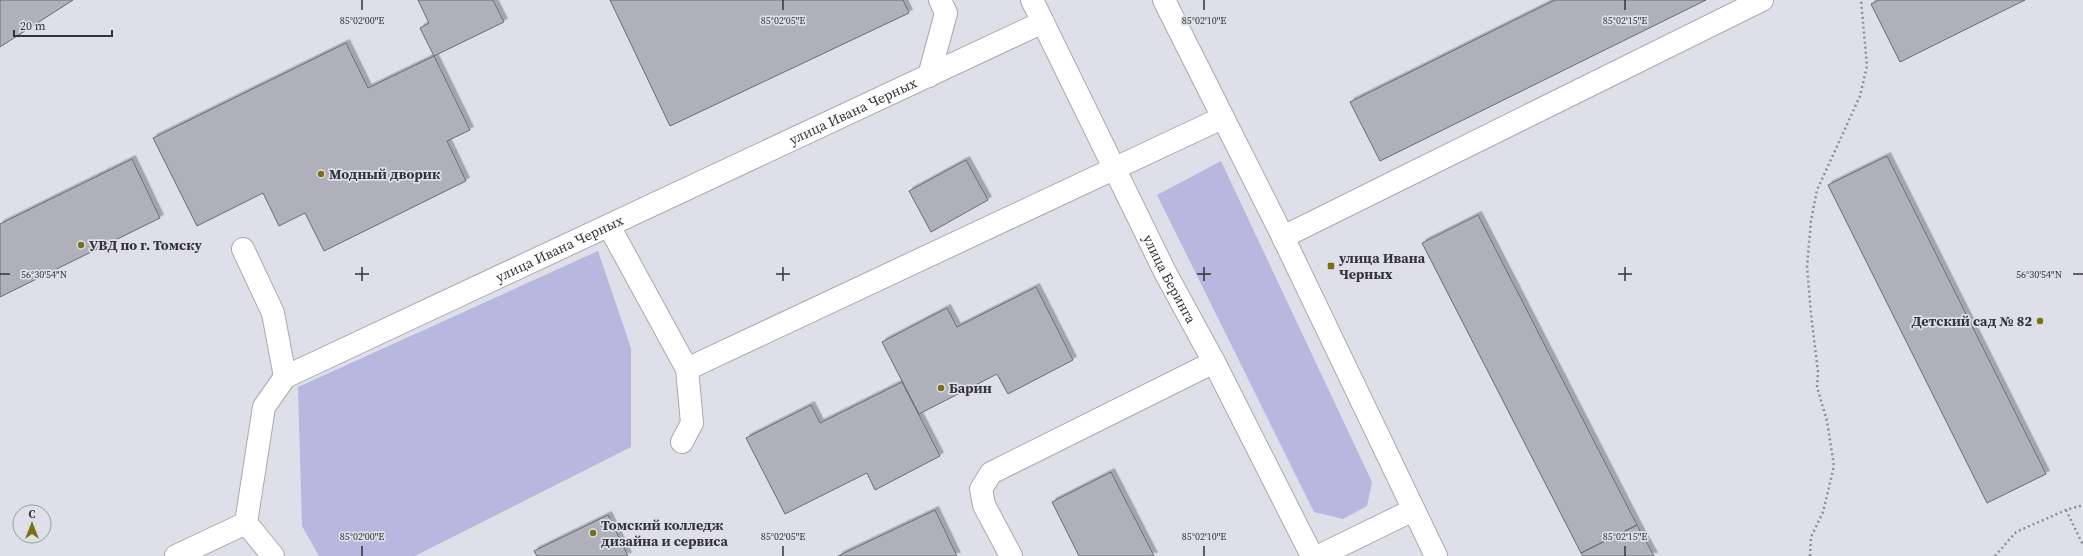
<svg xmlns="http://www.w3.org/2000/svg" width="2083" height="556" font-family="'Source Serif 4',serif">
	<style>
		.green { fill: #b7b7df }
		.building { fill: #b0b0bb; stroke: #6b6b75; filter: url(#shadow) }
		.lines { fill: none; stroke-linecap: round; stroke-linejoin: round }
		.minor-casing { stroke: #a9a9b4; stroke-width: 24 }
		.path { stroke: #8e8e95; stroke-width: 2.5; stroke-dasharray: 2 3; stroke-linecap: butt }
		.minor { stroke: #fff; stroke-width: 22 }
		.ticks { fill: none; stroke: #343438; stroke-width: 1.5 }
		.poi-dot { fill: #787214; stroke: #dfdfea; stroke-width: 1.5 }
		.labels { text-anchor: middle; stroke-width: 3.5; stroke-linejoin: round; paint-order: stroke }
		.street-label { font-size: 14px; fill: #343438; stroke: #dfdfea }
		.poi-label { font-size: 14px; font-weight: bold; fill: #343438; stroke: #dfdfea; text-anchor: start }
		.ticks-label { font-size: 10px; text-anchor: middle; fill: #343438; stroke: #dfdfea; stroke-width: 3.5; stroke-linejoin: round; paint-order: stroke }
	</style>
	<defs>
		<filter id="shadow"><feDropShadow dx="3.5" dy="-3.5" stdDeviation="0" flood-color="#0004"/></filter>
	</defs>
	<rect width="100%" height="100%" fill="#dfdfea"/>
	<!-- green -->
	<path class="green" d="M1221,161L1372,482L1367,506L1343,519L1314,512L1157,195Z
		M598,251L631,348V447L415,556H319L302,526L298,387Z"/>
	<!-- building -->
	<path class="building" d="M0,0H73L0,47Z
		M418,0H493L504,22L434,56L420,28L429,23Z
		M610,0H903L909,13L670,126Z
		M1555,0H1706L1380,161L1350,102Z
		M1879,0H2025L1900,62L1871,4Z
		M346,43L368,88L434,56L470,130L447,141L466,181L324,251L305,213L279,226L263,193L197,226L153,138Z
		M1887,156L2046,474L1987,503L1828,185Z
		M132,159L160,218L0,297V224Z
		M966,160L988,200L931,232L909,191Z
		M1478,215L1637,525L1581,553L1422,243Z
		M1036,287L1073,360L1008,394L997,374L919,414L882,342L947,308L957,327Z
		M902,382L940,456L875,490L867,473L785,514L746,438L811,405L820,423Z
		M1111,472L1132,513L1154,556H1079L1052,502Z
		M935,510L957,556H838Z
		M608,515L628,556H537L534,551Z
		M1637,525L1654,556H1583L1581,553Z"/>
	<g class="lines">
		<!-- minor casing -->
		<g class="minor-casing">
			<g id="minor">
				<path id="s1" d="M1032,0L1165,272L1214,362L1312,556"/>
				<path d="M1164,0L1283,237L1436,556"/>
				<path d="M929,76L946,13L940,0"/>
				<path d="M609,226L687,369"/>
				<path d="M1283,237L1762,0"/>
				<path d="M243,249L273,313L285,377"/>
				<path d="M682,442L692,423L687,369L1222,118"/>
				<path id="s2" d="M246,523L264,407L285,377L1043,22"/>
				<path d="M246,523L273,556"/>
				<path d="M176,556L246,523"/>
				<path d="M1011,556L984,505L981,489L991,473L1214,362"/>
				<path d="M1319,556L1413,510"/>
			</g>
		</g>
		<!-- path -->
		<path class="path" d="M2066,510L2083,545
			M1810,556L1811,537L1823,512L1834,466L1827,421L1817,387L1818,372L1811,314L1807,266L1811,221L1817,190L1860,96L1867,66L1861,0
			M1995,556L2016,532L2066,510L2083,505"/>
		<!-- minor -->
		<use href="#minor" class="minor"/>
	</g>
	<!-- ticks -->
	<path class="ticks" d="M362,0V10M783,0V10M1204,0V10M1625,0V10M362,267V281M783,267V281M1204,267V281M1625,267V281M0,274H10M355,274H369M776,274H790M1197,274H1211M1618,274H1632M2073,274H2083M362,546V556M783,546V556M1204,546V556M1625,546V556"/>
	<!-- markers -->
	<g class="poi-dot">
		<circle cx="321" cy="174" r="4"/>
		<circle cx="81" cy="245" r="4"/>
		<rect x="1327" y="262" width="8" height="8" rx="2"/>
		<circle cx="2040" cy="321" r="4"/>
		<circle cx="941" cy="388" r="4"/>
		<circle cx="593" cy="533" r="4"/>
	</g>
	<g class="labels">
		<!-- street labels -->
		<g class="street-label">
			<text dy="5" stroke="none"><textPath href="#s2" startOffset="781">улица Ивана Черных</textPath></text>
			<text dy="5" stroke="none"><textPath href="#s2" startOffset="457">улица Ивана Черных</textPath></text>
			<text dy="5" stroke="none"><textPath href="#s1" startOffset="311">улица Беринга</textPath></text>
		</g>
		<!-- poi labels -->
		<g class="poi-label">
			<text x="329" y="179">Модный дворик</text>
			<text x="89" y="250">УВД по г. Томску</text>
			<text x="1339" y="263">улица Ивана<tspan x="1339" dy="16">Черных</tspan></text>
			<text x="2032" y="326" text-anchor="end">Детский сад № 82</text>
			<text x="949" y="393">Барин</text>
			<text x="601" y="530">Томский колледж<tspan x="601" dy="16">дизайна и сервиса</tspan></text>
		</g>
	</g>
	<g class="ticks-label">
		<text x="362" y="24">85°02'00"E</text>
		<text x="783" y="24">85°02'05"E</text>
		<text x="1204" y="24">85°02'10"E</text>
		<text x="1625" y="24">85°02'15"E</text>
		<text x="44" y="278">56°30'54"N</text>
		<text x="2039" y="278">56°30'54"N</text>
		<text x="362" y="540">85°02'00"E</text>
		<text x="783" y="540">85°02'05"E</text>
		<text x="1204" y="540">85°02'10"E</text>
		<text x="1625" y="540">85°02'15"E</text>
	</g>
	<!-- north arrow -->
	<g transform="translate(32 524)"><circle r="19" fill="#dfdfea" stroke="#9b9ba3"/>
	<path d="M0-3L7 15L0 10L-7 15Z" fill="#787214"/>
	<text y="-6" font-size="11" font-weight="bold" text-anchor="middle" fill="#343438">С</text>
	</g>
	<!-- scale -->
	<path d="M14 30v6h98v-6" fill="none" stroke="#343438" stroke-width="2"/>
	<text x="20" y="30" font-size="12" fill="#343438" stroke="#dfdfea" stroke-width="3" paint-order="stroke">20 m</text>
</svg>
